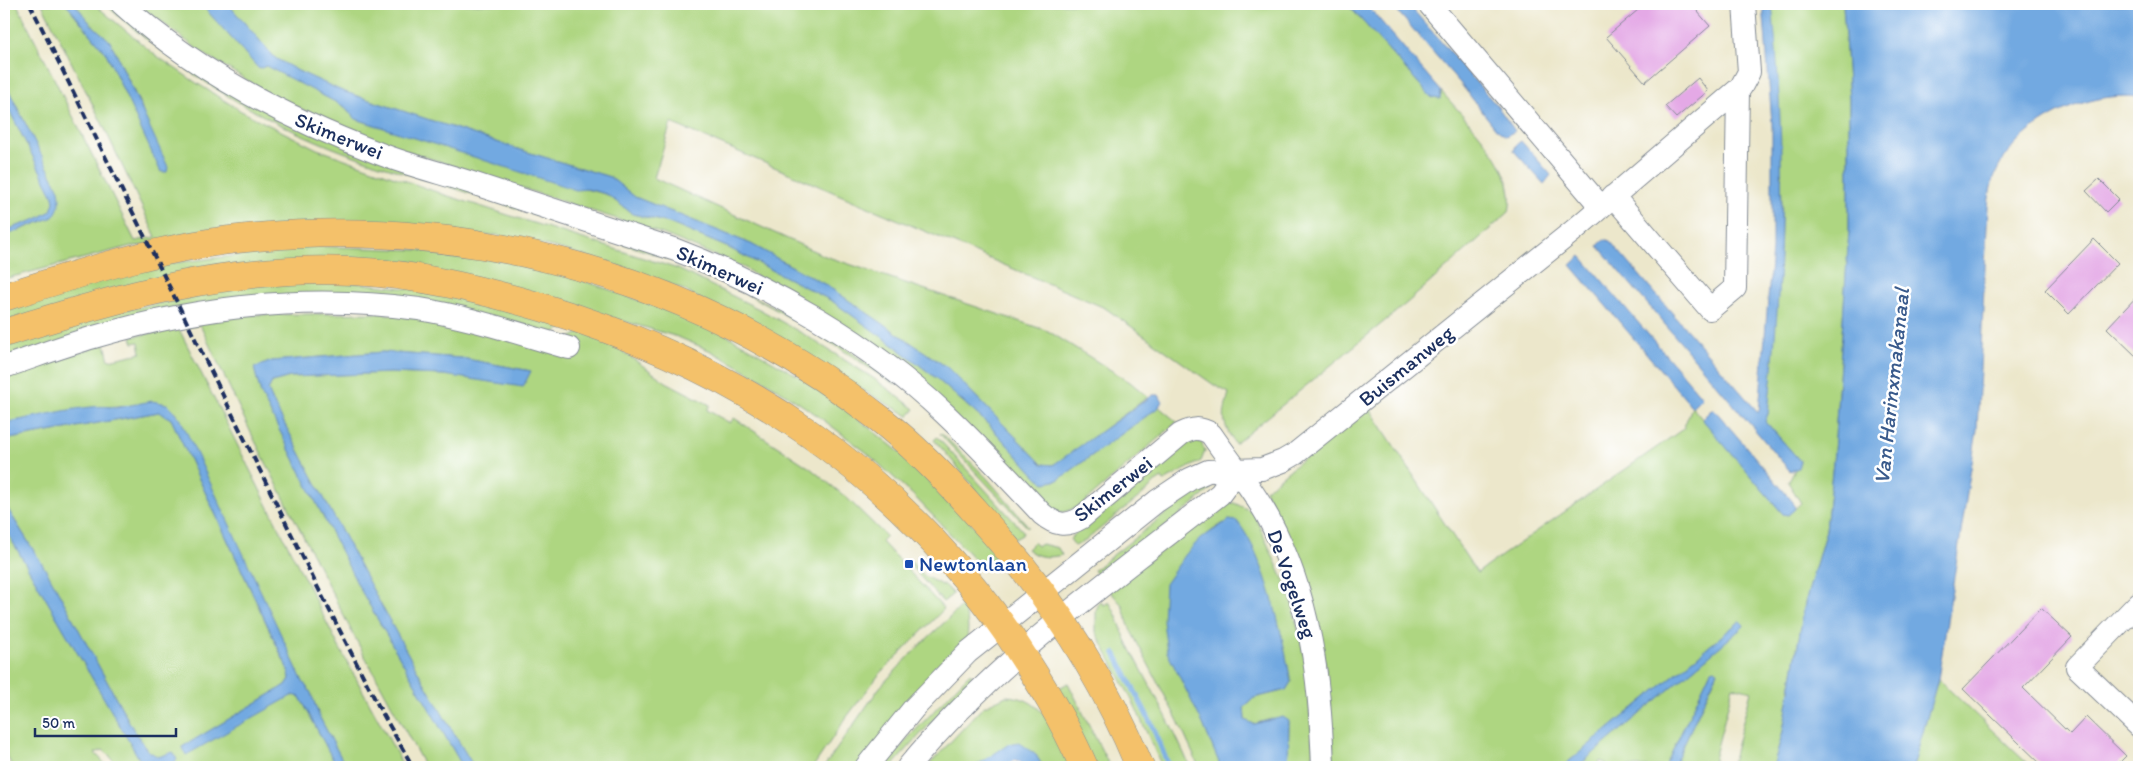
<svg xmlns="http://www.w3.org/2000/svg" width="2143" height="771" font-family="Itim,sans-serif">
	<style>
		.green { fill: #aed681; stroke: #648270 }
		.water { fill: #72a9e1; stroke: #466ca0 }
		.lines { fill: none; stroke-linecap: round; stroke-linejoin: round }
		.stream { stroke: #72a9e1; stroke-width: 5.5 }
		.building { fill: #e4a9e6 }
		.minor-casing { stroke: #848b94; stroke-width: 24 }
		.major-casing { stroke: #848b94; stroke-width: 29 }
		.minor { stroke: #fff; stroke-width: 22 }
		.major { stroke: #f4c16a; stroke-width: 28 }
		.rail { stroke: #1b2f5e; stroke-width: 4; stroke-dasharray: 8 4; stroke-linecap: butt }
		.transit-dot { fill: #1a4fb4; stroke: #fff; stroke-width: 2 }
		.labels { text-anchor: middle; stroke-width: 5; stroke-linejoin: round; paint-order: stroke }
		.street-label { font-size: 21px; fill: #1b2f5e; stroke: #fff }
		.transit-label { font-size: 21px; fill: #164399; stroke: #fff; text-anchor: start }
		.water-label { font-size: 22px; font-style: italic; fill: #395a8c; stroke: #fff }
	</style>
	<rect width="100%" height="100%" fill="#fff"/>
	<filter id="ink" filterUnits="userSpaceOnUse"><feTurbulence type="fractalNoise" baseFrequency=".02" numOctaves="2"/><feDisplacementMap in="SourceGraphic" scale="10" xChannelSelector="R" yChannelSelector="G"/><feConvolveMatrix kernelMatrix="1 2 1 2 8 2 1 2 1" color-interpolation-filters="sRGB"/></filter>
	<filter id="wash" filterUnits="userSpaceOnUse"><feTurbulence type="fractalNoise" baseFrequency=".0096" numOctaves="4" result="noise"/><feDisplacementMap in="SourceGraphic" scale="20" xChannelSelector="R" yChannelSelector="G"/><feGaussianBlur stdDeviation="1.12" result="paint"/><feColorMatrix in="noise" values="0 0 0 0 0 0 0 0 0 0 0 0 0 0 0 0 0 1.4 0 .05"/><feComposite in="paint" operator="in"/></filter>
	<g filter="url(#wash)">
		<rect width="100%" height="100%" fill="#ece7cb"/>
		<!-- green -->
		<path class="green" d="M4,4H17L135,241L156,237L103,125L42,4H66L106,53L161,172L141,106L114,49L109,40L90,23L75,4H94L154,54L195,82L241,111L317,149L445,195L678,269L761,310L805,335L873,378L915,409L909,416L684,290L641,273L558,248L496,235L131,246L4,279V236L53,217L59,190L4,81Z
			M105,4H110L136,28L189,68L689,264L817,328L896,384L887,380C824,336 760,297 689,267C662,256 633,247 606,238C553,220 500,203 447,186C402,172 357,159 314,140C236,107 167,60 105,4Z
			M138,4H201L259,69L266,65L345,107L356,119L580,188L606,194L633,214L669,223L729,248L832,301L899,349L936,378L989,425L1037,477L1045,483L1058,480L1159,407L1177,422L1080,506L1065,512H1055L986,441L745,268L663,234L352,133L268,93L201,52Z
			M228,4H1347L1432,98L1441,96V91C1468,123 1519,167 1509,212L1408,302L1235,444C1222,422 1222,418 1229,393L1214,385L1105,308L671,123L654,178L825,256L1048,331L1130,382L1148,397L1063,459C1055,464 1051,467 1042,464L948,368L826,285L751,244L635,197L610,177L524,151L342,91L298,71L275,58Z
			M1772,4H1843L1849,99V231L1834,452L1826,530L1805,603L1783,731L1773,767H1731L1751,691L1733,686L1712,767H1673L1718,672L1711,670L1665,767H1605L1607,764L1600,761L1597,767H1577L1743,627L1744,625L1740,621L1562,767H1334C1331,702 1326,639 1305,576C1295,547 1278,519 1265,490L1368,406L1477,573L1683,429L1692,407L1783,514L1788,515L1801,503L1788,482L1800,461L1765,421L1768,414L1779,278L1782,200Z
			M4,100L53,196L54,202L51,211L37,219L4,231Z
			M310,246L445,251L551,269L711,326L821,389L918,467L1000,553L982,567L914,496L866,452L814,413L767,382L711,351L678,337L592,312L389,262L4,322V308L146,266L258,253V250Z
			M348,282L429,291L567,325L552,334L350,294L4,358V345L105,314L249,285Z
			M379,313L568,339L583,331L612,344L666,382L710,405L707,410L730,423L734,418L810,468L848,499L886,536L881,541L944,609L878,676L846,718L813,767H474C402,650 340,527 275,406L268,390L272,382L290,377L390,373L444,375L531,371L461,358L383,352L272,361L254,368L261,394L359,587L463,767H425L354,636L252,435L200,325L179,329L339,647L404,767H346L319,716L311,693L303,682L176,412C160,410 142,405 126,406C85,406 44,416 4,423V377L105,344L109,360L141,353L139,342L133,343L131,337L245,315Z
			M159,412L171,419L289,672L290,679L286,685L182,747L284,698L296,695L300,697L337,767H168L177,760L152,756L133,729L49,575L4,503V440Z
			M941,433L986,477L1028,526V528L940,434Z
			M937,437L1023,531L1022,535L1015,539C987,506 963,471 934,440Z
			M1194,437L1201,442L1205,451L1201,461L1164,481L1162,478L1154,483L1149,489L1085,541L1075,546L1070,539L1076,533Z
			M1205,483L1210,486V490L1101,580L1094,570Z
			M1226,503H1234L1253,512L1289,592L1306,662L1314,767H1288L1289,722L1271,719L1254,724L1245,720L1244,707L1254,698L1286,690L1291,682L1269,592L1258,559L1244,531L1229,520C1206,532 1191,548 1177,569L1203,724L1221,767H1199L1178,721L1130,629L1122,605L1109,590Z
			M4,527L144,767H118L109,755L103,750L95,753L108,767H4L11,764L4,750Z
			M1034,542L1037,546L1042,544L1058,548L1062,555C1050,558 1037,558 1027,549Z
			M911,562L926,577L946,587L953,594L943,602L909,564Z
			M1100,601L1104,605L1109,602C1118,615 1121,630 1128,644C1149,684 1172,725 1190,767H1162L1134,704L1096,632V610Z
			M962,606C969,618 969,630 966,644L859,767H824L880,687L918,647Z
			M970,673L973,676L891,767H884L910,736Z
			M1938,679L2031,767H1913Z
			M1068,683L1110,767H1094L1055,690Z
			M1006,696C1047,697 1056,736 1072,767H1043L1036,755L982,762L974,767H927L983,707Z"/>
		<!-- water -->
		<path class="water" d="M66,4H75L90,23L109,40L114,49L168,167L167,172H161L158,166L106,53Z
			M201,4H228L275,58L298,71L342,91L524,151L610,177L635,197L751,244L826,285L948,368L1042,464L1053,465L1153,395H1159L1162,401L1159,407L1058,480L1045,483L1037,477L989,425L936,378L899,349L832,301L729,248L669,223L633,214L606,194L587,189L576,190L356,119L345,107L266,66L259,69Z
			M1347,4H1366L1441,91L1440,99L1432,98Z
			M1391,4H1408L1498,107L1515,131L1506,136L1496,129L1460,83Z
			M1763,4H1772C1781,94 1784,187 1779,278C1777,323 1772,369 1768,414L1765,421L1800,461L1798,468L1790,471L1598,246L1604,239L1610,241L1757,411H1759L1772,249V124Z
			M1843,4H2139V97C2084,90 2010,127 1992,183C1990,190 1989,198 1988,206L1977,430L1938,679L1913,767H1773L1783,731L1805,603L1826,530L1834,452L1849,231V99Z
			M4,81L59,190C61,201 60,208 53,217L4,236V231L37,219L51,211L54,202L53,196L4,100Z
			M1521,141L1551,175L1544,184L1514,151L1516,145Z
			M1581,256L1702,397L1692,407L1571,265Z
			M383,352L461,358L531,371L523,387L444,375L390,373L290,377L272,382L268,390L275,406C340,527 402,650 474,767H463L359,587L261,394L254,368L272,361Z
			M152,401L167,404L180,418L303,682L311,693L319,716L346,767H337L300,697L293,695L186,755L182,747L286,685L290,679L289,671L171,419L159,412L4,440V423C28,419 96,401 115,408Z
			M1713,408L1793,502L1795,509L1788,515L1783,514L1702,419Z
			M4,503L49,575L133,729L147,750L158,757L173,752L177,760L168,767H144L4,527Z
			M1229,520L1237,521C1267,559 1282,634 1291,682L1286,690L1254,698L1244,707L1245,720L1254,724L1283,717L1289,721L1288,767H1221L1203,724L1167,652L1163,621L1165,584L1186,554L1200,539Z
			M1740,621L1744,625L1743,627L1577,767H1562Z
			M1714,669L1718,671L1673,767H1665L1711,670Z
			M1019,742L1036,755L1043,767H1026L1019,761L1015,760L1003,767H974L1009,744Z"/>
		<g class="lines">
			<!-- stream -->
			<path class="stream" d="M1115,653L1152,725L1169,767"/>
		</g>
		<g id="blocks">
			<!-- building -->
			<path class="building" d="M1645,4H1691L1710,26L1645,82L1606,37Z
				M1698,78L1708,91L1676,118L1665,106Z
				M2099,179L2119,199L2106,212L2086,191Z
				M2094,239L2118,263L2069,314L2045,290Z
				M2139,294V359L2107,328Z
				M2041,608L2072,637L2023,688L2070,734L2086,717L2126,756L2115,767H2044L1963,689Z"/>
		</g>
	</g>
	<g filter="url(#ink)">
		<use href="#blocks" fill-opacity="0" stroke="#848b94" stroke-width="1"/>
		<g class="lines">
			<!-- minor casing -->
			<g class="minor-casing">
				<path id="minor" d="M122,4C195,71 286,118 378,153C408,165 441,173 472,183C540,205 608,227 676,250C771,286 870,343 944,413C978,445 1010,480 1042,514C1055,525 1066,527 1081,518L1181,434C1193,428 1200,427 1211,434C1230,462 1253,489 1269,519C1311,598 1320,680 1323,767
					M1429,4L1601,207
					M1613,196L1710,309L1735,288L1738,90
					M4,367C34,357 63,346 94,337C199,306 310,294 419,309C470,317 520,334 569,348
					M2139,603L2077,667L2139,726
					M866,767L914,708L967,653L1157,501L1190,479L1208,471L1262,469L1283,461L1295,454L1573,231L1741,87L1749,72L1744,4
					M908,767C996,660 1111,580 1220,494L1237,471"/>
			</g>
			<!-- major casing -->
			<g class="major-casing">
				<path id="major" d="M4,297C86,271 170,244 257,237C481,217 702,280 880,419C914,446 949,482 978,515C1046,589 1102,674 1140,767
					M4,333C118,297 229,265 351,271C416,274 479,289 541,307C738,366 893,468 1011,638C1038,679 1065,722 1084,767"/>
			</g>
			<!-- minor -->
			<use href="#minor" class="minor"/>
			<!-- major -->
			<use href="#major" class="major"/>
			<!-- rail -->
			<path class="rail" d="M30,4L315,582L380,709L413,767"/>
		</g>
	</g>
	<!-- markers -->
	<rect class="transit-dot" x="904" y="559" width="10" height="10" rx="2.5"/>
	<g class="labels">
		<!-- street labels -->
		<g class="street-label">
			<text transform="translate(339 136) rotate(22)" y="7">Skimerwei</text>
			<text transform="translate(720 270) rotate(24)" y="7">Skimerwei</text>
			<text transform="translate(1406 366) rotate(-39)" y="7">Buismanweg</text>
			<text transform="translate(1113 489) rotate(-38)" y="7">Skimerwei</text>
			<text transform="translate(1292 584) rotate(71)" y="7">De Vogelweg</text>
		</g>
		<!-- transit labels -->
		<g class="transit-label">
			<text x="919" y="571">Newtonlaan</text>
		</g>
		<!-- water labels -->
		<g class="water-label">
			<text transform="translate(1891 386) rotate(-84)" y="8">Van Harinxmakanaal</text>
		</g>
	</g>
	<!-- margin -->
	<rect width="2143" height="771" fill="none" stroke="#fff" stroke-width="20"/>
	<!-- scale -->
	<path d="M35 728v8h141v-8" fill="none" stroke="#1b2f5e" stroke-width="2.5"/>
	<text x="42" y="728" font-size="15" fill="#1b2f5e" stroke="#ffffff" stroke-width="4" paint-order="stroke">50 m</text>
</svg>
